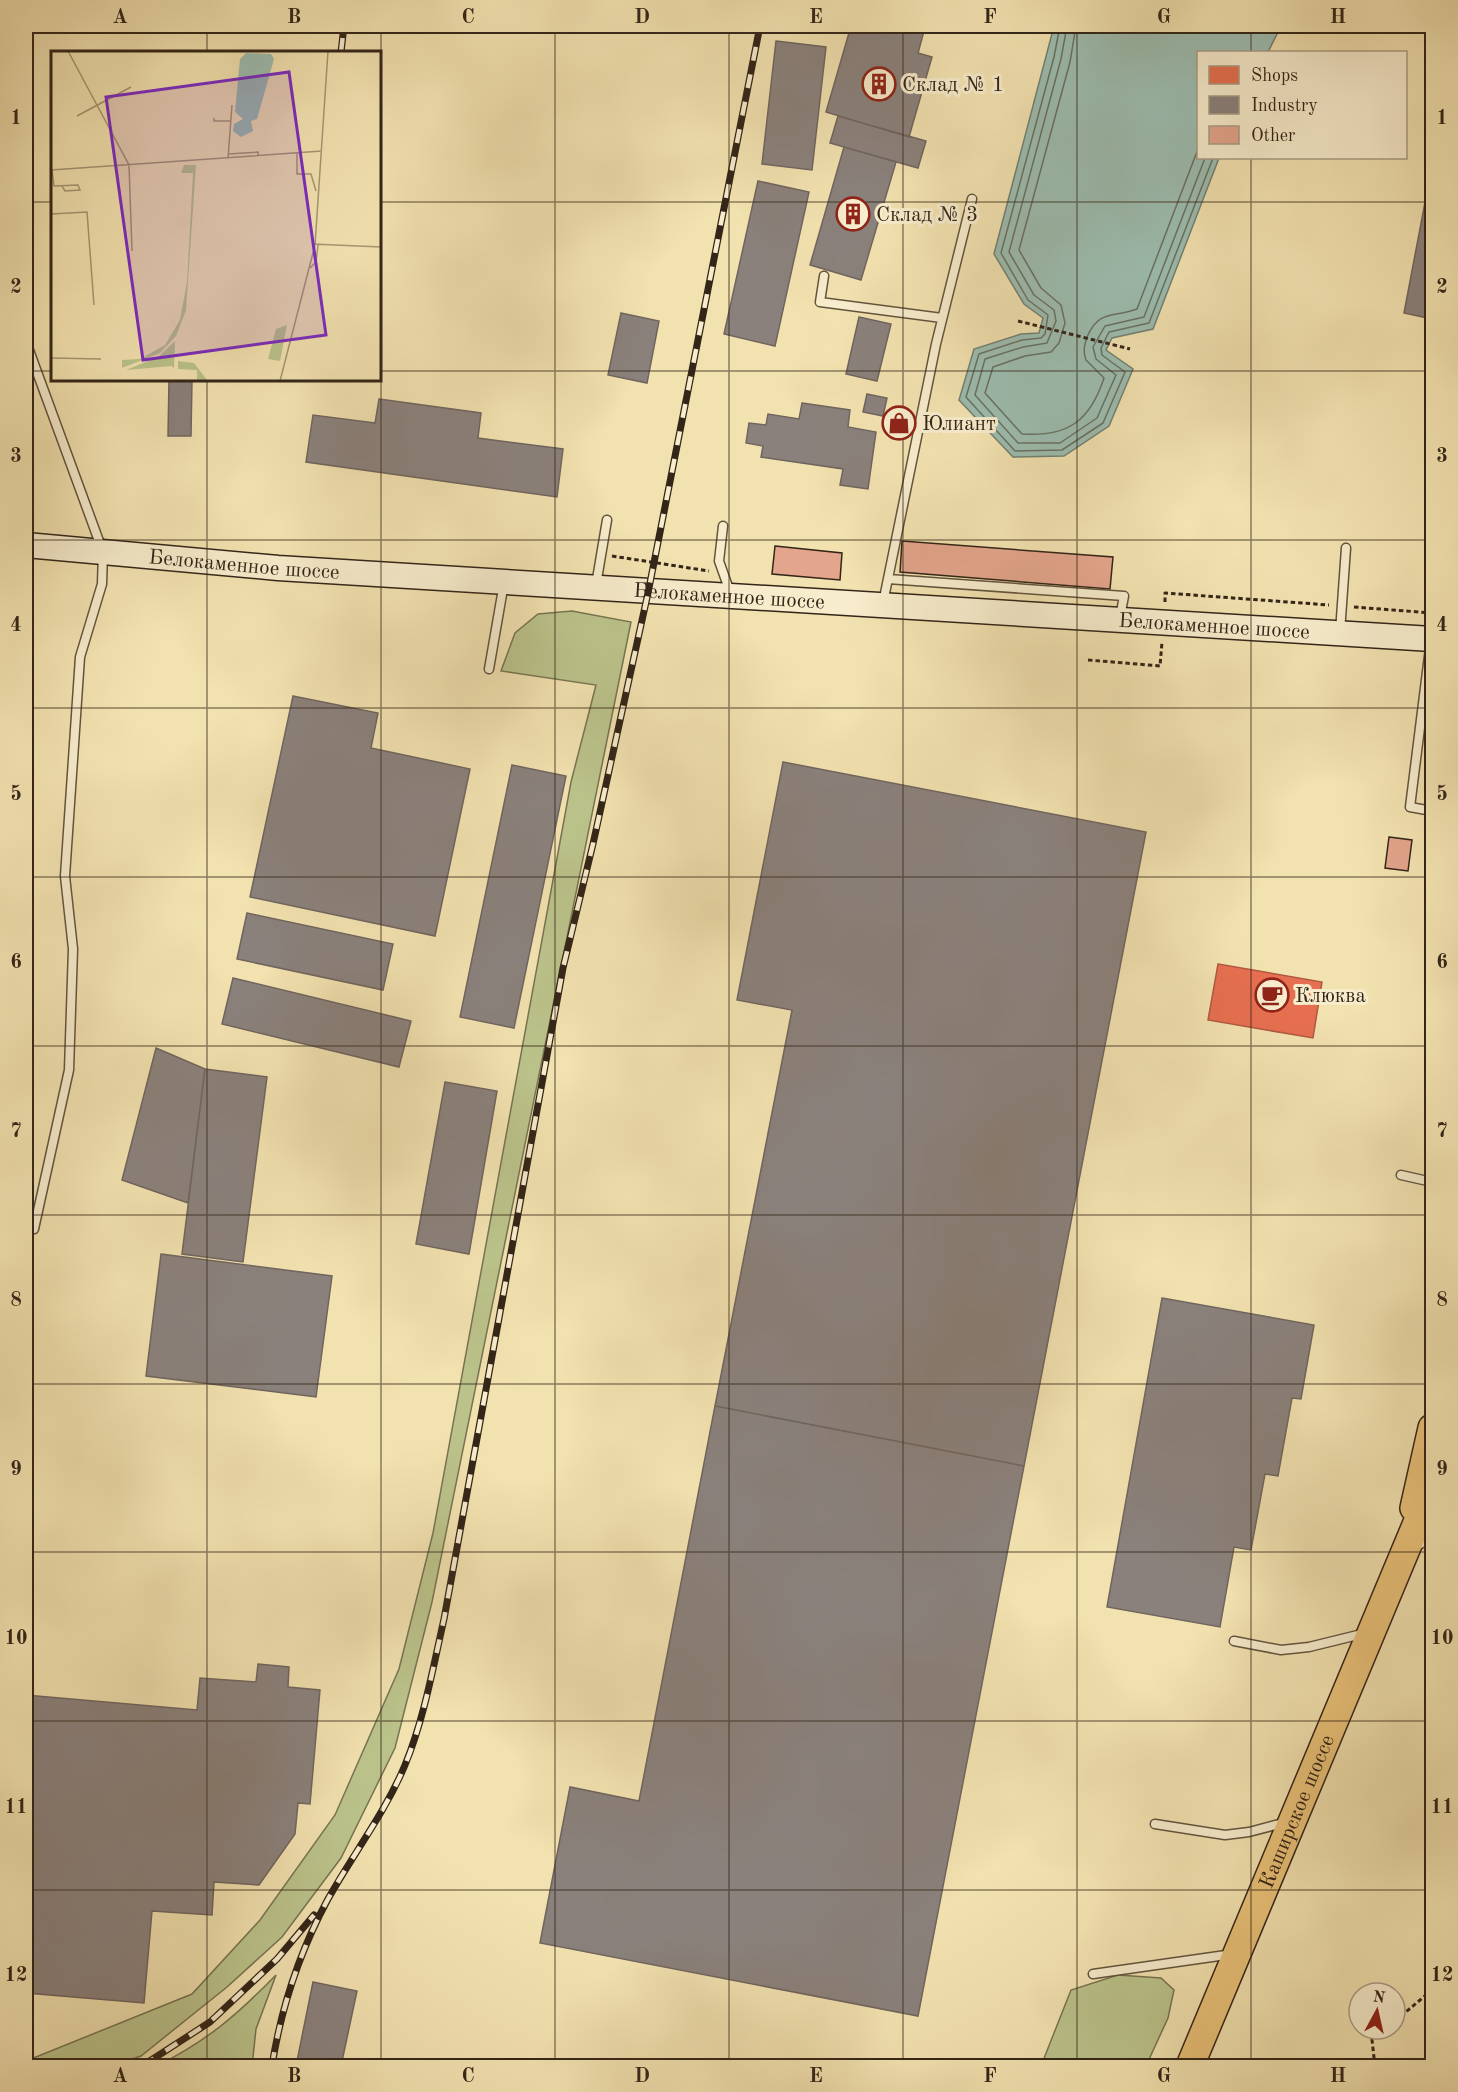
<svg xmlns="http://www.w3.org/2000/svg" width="1458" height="2092" font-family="'Old Standard TT',serif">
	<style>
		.green { fill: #bbc38b; stroke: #777452; stroke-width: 1.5 }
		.water { fill: #9cbdb0; stroke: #728073; stroke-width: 1.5 }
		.shops { fill: #e76f51; stroke: #b15940; stroke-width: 1.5 }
		.industry { fill: #8a817c; stroke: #70655e; stroke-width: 1.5 }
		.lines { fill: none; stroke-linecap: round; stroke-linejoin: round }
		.shore { stroke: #687164; stroke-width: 1.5 }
		.building { fill: #e3a58c; stroke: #332518; stroke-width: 1.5 }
		.service-casing { stroke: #63543e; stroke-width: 11 }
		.secondary-casing { stroke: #332518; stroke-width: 27 }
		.primary-casing { stroke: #332518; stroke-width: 30 }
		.path { stroke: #332518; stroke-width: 3; stroke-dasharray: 4.5 3; stroke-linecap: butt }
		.service { stroke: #f7eccc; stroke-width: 8 }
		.secondary { stroke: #f7eccc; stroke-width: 24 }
		.primary { stroke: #e9c178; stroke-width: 27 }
		.rail-casing { stroke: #332518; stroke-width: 7 }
		.rail { stroke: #f7eccc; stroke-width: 4.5; stroke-dasharray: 14; stroke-linecap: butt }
		.grid { fill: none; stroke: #332518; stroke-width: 1.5; stroke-opacity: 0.55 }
		.labels { text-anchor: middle; stroke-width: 6; stroke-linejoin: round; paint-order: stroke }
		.poi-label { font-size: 21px; fill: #332518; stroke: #f7eccc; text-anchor: start }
		.street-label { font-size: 21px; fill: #332518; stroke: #f7eccc }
		.inset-road { fill: none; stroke: #a69673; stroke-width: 1.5 }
		.view { fill: #7b2cbf; fill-opacity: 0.15; stroke: #7b2cbf; stroke-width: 3 }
		.inset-edge { fill: none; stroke: #332518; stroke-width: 3 }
		.neatline { fill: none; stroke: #332518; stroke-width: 2 }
		.grid-label { font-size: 20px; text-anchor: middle; font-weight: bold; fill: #332518 }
	</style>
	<rect width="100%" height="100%" fill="#f2e2b0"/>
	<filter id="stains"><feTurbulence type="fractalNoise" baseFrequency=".00333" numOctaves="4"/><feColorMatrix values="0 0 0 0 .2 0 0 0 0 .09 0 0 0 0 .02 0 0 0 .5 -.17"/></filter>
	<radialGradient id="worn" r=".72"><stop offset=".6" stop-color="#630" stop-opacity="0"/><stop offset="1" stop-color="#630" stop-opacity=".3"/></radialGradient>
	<!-- green -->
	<path class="green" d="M572,611L631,622L432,1602L395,1748L341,1858L282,1937L227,1987L141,2056L112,2066H26V2061L192,1994L260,1920L335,1815L399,1669L433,1533L571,782L596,685L501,671L515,633L538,614Z
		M276,1975L256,2029L252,2066H157C208,2040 236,2016 276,1975Z
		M1118,1975L1161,1978L1174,1990L1168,2018L1146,2066H1041L1071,1990Z"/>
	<!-- water -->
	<path class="water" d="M1054,26H1281L1268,52H1198V158H1219L1153,329L1112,338L1106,350L1133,369L1109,426L1064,456L1013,457L959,400L974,349L1021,334L1039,333L1043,318L1024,304L994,254Z"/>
	<!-- shops -->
	<path class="shops" d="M1218,964L1322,982L1313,1038L1208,1020Z"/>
	<!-- industry -->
	<path class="industry" d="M851,26H904L924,31L918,53L932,57L909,137L826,112Z
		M776,41L826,47L812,170L762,164Z
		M838,116L926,141L918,168L830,143Z
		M844,147L896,162L861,280L810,265Z
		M1430,176L1432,177V319L1404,313Z
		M758,181L809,192L775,346L724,334Z
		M621,313L659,321L647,383L608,375Z
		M859,317L891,324L877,381L846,374Z
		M169,380H192L191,436H168Z
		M867,394L887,398L883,416L863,412Z
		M379,399L481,413L478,438L563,449L557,497L306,462L313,415L375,423Z
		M802,403L850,410L848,427L876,432L868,489L840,485L843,469L761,457L763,446L746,443L749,423L766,425L768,414L799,419Z
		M293,696L378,713L371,748L470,769L435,936L250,897Z
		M783,762L1146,832L1024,1466L715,1406L792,1010L737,1000Z
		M512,765L566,776L514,1028L460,1017Z
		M247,913L393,944L383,990L237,959Z
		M233,978L411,1021L399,1067L222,1024Z
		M156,1048L205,1069L188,1203L122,1180Z
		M205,1069L267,1077L243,1262L182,1254Z
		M445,1082L497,1091L469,1254L416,1244Z
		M161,1254L332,1276L316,1397L146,1376Z
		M1162,1298L1314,1325L1301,1399L1292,1398L1278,1476L1265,1474L1251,1550L1234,1547L1220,1627L1107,1607Z
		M715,1406L1024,1466L918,2016L540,1943L570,1787L639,1801Z
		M258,1664L289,1667L288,1687L320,1690L310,1804L298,1803L295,1834L259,1885L214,1882L212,1915L152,1911L144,2003L26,1993V1695L197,1710L200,1678L256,1682Z
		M313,1982L357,1991L341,2066H296Z"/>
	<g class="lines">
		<!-- shore -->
		<path class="shore" d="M1060,26L1054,57L1001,253L1028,300L1048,315L1045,334L1041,338L1022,340L979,354L966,397L1015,451L1062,450L1103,423L1125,372L1102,355L1101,348L1109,332L1149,323L1213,158
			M1067,26L1061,59L1009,252L1034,295L1054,310L1056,321L1047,343L1023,347L985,359L975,395L1018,443H1060L1097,418L1116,375L1096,359L1093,347L1105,326L1144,317L1205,158
			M1076,26L1070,62L1019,250L1041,288L1061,305L1065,323L1059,343L1051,352L1025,356L993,367L985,393L1022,434C1068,437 1090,421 1104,378L1086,360C1083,352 1084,346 1087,337C1099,309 1114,318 1137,309L1198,149"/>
	</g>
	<!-- building -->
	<path class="building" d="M902,541L1113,557L1110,589L900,572Z
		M775,546L842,553L840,580L772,574Z
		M1389,837L1412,840L1408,871L1385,868Z"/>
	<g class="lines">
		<!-- service casing -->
		<g class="service-casing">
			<path id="service" d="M824,276L820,302L942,318
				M26,342L103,552L102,584L80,657L65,876L73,949L69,1070L34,1229
				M723,526L719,561L730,592
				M888,579L1124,596L1120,617
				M596,585L607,520
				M883,603L936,344L972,199
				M1340,632L1346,548
				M1431,640L1410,807L1432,811
				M489,669L504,583
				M1401,1175L1432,1182
				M1416,1547L1432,1536
				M1234,1641L1281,1650L1309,1647L1366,1633
				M1155,1824L1225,1835L1249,1832L1287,1822
				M1093,1974L1233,1954"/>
		</g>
		<!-- secondary casing -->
		<g class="secondary-casing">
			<g id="secondary">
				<path id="s1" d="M26,545L278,568L1432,639"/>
			</g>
		</g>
		<!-- primary casing -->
		<g class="primary-casing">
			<g id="primary">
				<path d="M1414,1508L1432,1428"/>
				<path id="s2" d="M1190,2066L1432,1487"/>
			</g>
		</g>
		<!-- path -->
		<path class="path" d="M1018,321L1130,349
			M612,556L709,571
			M1165,602V593L1329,605
			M1354,607L1432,613
			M1088,660L1160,666L1162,642
			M1395,2021L1432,1990
			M1375,2066L1372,2040L1385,2029"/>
		<!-- service -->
		<use href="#service" class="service"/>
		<!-- secondary -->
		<use href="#secondary" class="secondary"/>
		<!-- primary -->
		<use href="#primary" class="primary"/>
		<!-- rail casing -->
		<g class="rail-casing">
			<path id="rail" d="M341,52L344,26
				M142,2066L210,2022L277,1959L314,1915
				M272,2066C281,2008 300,1951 328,1899C353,1854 385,1813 405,1765C424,1719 433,1668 444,1619L563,968L593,844L648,593L760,26"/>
		</g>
		<!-- rail -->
		<use href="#rail" class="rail"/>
	</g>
	<!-- grid -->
	<path class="grid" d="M207,26V52M381,26V2066M555,26V2066M729,26V2066M903,26V2066M1077,26V2066M1251,26V52M1251,158V2066M26,202H52M380,202H1432M26,371H52M380,371H1432M207,380V2066M26,540H1432M26,708H1432M26,877H1432M26,1046H1432M26,1215H1432M26,1384H1432M26,1552H1432M26,1721H1432M26,1890H1432"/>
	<!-- icons -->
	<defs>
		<g id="building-ring" transform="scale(1.725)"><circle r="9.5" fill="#f7eccc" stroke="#8f2418" stroke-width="1.5"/><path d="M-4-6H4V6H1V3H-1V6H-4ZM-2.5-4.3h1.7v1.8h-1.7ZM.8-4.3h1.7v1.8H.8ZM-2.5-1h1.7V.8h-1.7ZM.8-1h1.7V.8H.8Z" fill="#8f2418"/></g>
		<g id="shop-ring" transform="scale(1.725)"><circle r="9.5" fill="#f7eccc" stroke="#8f2418" stroke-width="1.5"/><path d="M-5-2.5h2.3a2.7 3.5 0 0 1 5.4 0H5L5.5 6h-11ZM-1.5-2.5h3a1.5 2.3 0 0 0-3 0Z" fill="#8f2418"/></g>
		<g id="cafe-ring" transform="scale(1.725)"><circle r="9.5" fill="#f7eccc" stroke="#8f2418" stroke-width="1.5"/><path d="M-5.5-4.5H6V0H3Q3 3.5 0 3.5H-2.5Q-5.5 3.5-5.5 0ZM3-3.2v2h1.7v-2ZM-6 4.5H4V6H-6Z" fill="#8f2418"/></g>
	</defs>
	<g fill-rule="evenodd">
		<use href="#building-ring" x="879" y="84"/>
		<use href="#building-ring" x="853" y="214"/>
		<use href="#shop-ring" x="899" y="423"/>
		<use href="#cafe-ring" x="1272" y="995"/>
	</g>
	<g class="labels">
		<!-- poi labels -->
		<g class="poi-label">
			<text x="902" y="91">Склад № 1</text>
			<text x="876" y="221">Склад № 3</text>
			<text x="922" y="430">Юлиант</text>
			<text x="1295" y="1002">Клюква</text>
		</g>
		<!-- street labels -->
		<g class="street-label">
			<text dy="7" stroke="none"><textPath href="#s1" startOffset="219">Белокаменное шоссе</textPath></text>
			<text dy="7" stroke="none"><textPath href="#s1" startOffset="705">Белокаменное шоссе</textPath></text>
			<text dy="7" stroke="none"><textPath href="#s1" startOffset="1191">Белокаменное шоссе</textPath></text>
			<text dy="7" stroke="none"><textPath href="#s2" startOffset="276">Каширское шоссе</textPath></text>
		</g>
	</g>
	<!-- overview -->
	<g transform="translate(51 51)">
		<rect width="330" height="330" fill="#f2e2b0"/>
		<path d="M133,114H145L135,259L125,285L109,302L71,317V309L89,308L114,294L129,269L136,231L142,122H130ZM236,274L229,310L217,308L225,278ZM124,290L123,318L121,315L75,319L107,306ZM127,310L143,312L157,330H146V319L127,318Z" fill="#bbc38b"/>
		<path d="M220,3L223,8L206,68L200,70L202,80L190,86L182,80L183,73L192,68L184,61L189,8L195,2Z" fill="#9cbdb0"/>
		<path class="inset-road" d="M17,0L78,114L81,200M26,65L80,36M163,67V70H179M246,102V123H260L265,140M177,103L207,101V105M177,107L181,54M0,119L271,100M1,119L3,135L27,134L29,139L14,140L11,135M0,163L36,161L43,254M261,193L330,196M259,217L265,211L267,194M0,307L50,308M229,330L264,194L277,0"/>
		<path class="view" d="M238,21L275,284L92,309L55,46Z"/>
		<rect width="330" height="330" class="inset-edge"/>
	</g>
	<!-- margin -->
	<rect width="1458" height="2092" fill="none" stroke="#f2e2b0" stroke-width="66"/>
	<!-- legend -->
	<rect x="1197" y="51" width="210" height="108" fill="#f7eccc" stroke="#a99c84" stroke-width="1.5"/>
	<rect x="1209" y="66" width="30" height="18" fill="#e76f51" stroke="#a99c84" stroke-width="1.5"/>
	<text x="1251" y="81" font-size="18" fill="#332518">Shops</text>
	<rect x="1209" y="96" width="30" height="18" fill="#8a817c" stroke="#a99c84" stroke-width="1.5"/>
	<text x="1251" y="111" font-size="18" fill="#332518">Industry</text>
	<rect x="1209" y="126" width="30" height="18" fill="#e3a58c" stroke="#a99c84" stroke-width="1.5"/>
	<text x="1251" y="141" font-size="18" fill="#332518">Other</text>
	<!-- north arrow -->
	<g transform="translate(1377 2011) rotate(8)"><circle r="28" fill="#f7eccc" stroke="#a99c84" stroke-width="1.5"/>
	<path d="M0-4.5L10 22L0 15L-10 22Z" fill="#8f2418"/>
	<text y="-9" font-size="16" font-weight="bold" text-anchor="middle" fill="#332518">N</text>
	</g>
	<rect x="33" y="33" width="1392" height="2026" class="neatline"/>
	<g class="grid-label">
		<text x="120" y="23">A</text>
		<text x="294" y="23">B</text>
		<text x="468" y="23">C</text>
		<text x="642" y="23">D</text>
		<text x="816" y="23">E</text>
		<text x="990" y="23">F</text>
		<text x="1164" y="23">G</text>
		<text x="1338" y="23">H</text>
		<text x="16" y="124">1</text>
		<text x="1442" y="124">1</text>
		<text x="16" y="293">2</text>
		<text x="1442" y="293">2</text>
		<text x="16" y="462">3</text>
		<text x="1442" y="462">3</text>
		<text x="16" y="631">4</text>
		<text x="1442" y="631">4</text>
		<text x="16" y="800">5</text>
		<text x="1442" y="800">5</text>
		<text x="16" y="968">6</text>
		<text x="1442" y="968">6</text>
		<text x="16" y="1137">7</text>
		<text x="1442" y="1137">7</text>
		<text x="16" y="1306">8</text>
		<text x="1442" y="1306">8</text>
		<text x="16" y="1475">9</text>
		<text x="1442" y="1475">9</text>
		<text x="16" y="1644">10</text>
		<text x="1442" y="1644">10</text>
		<text x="16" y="1813">11</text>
		<text x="1442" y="1813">11</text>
		<text x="16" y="1981">12</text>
		<text x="1442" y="1981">12</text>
		<text x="120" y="2082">A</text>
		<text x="294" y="2082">B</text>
		<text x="468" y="2082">C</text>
		<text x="642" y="2082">D</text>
		<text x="816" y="2082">E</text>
		<text x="990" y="2082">F</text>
		<text x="1164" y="2082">G</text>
		<text x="1338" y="2082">H</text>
	</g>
	<rect width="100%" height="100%" filter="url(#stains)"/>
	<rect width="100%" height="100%" fill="url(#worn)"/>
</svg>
